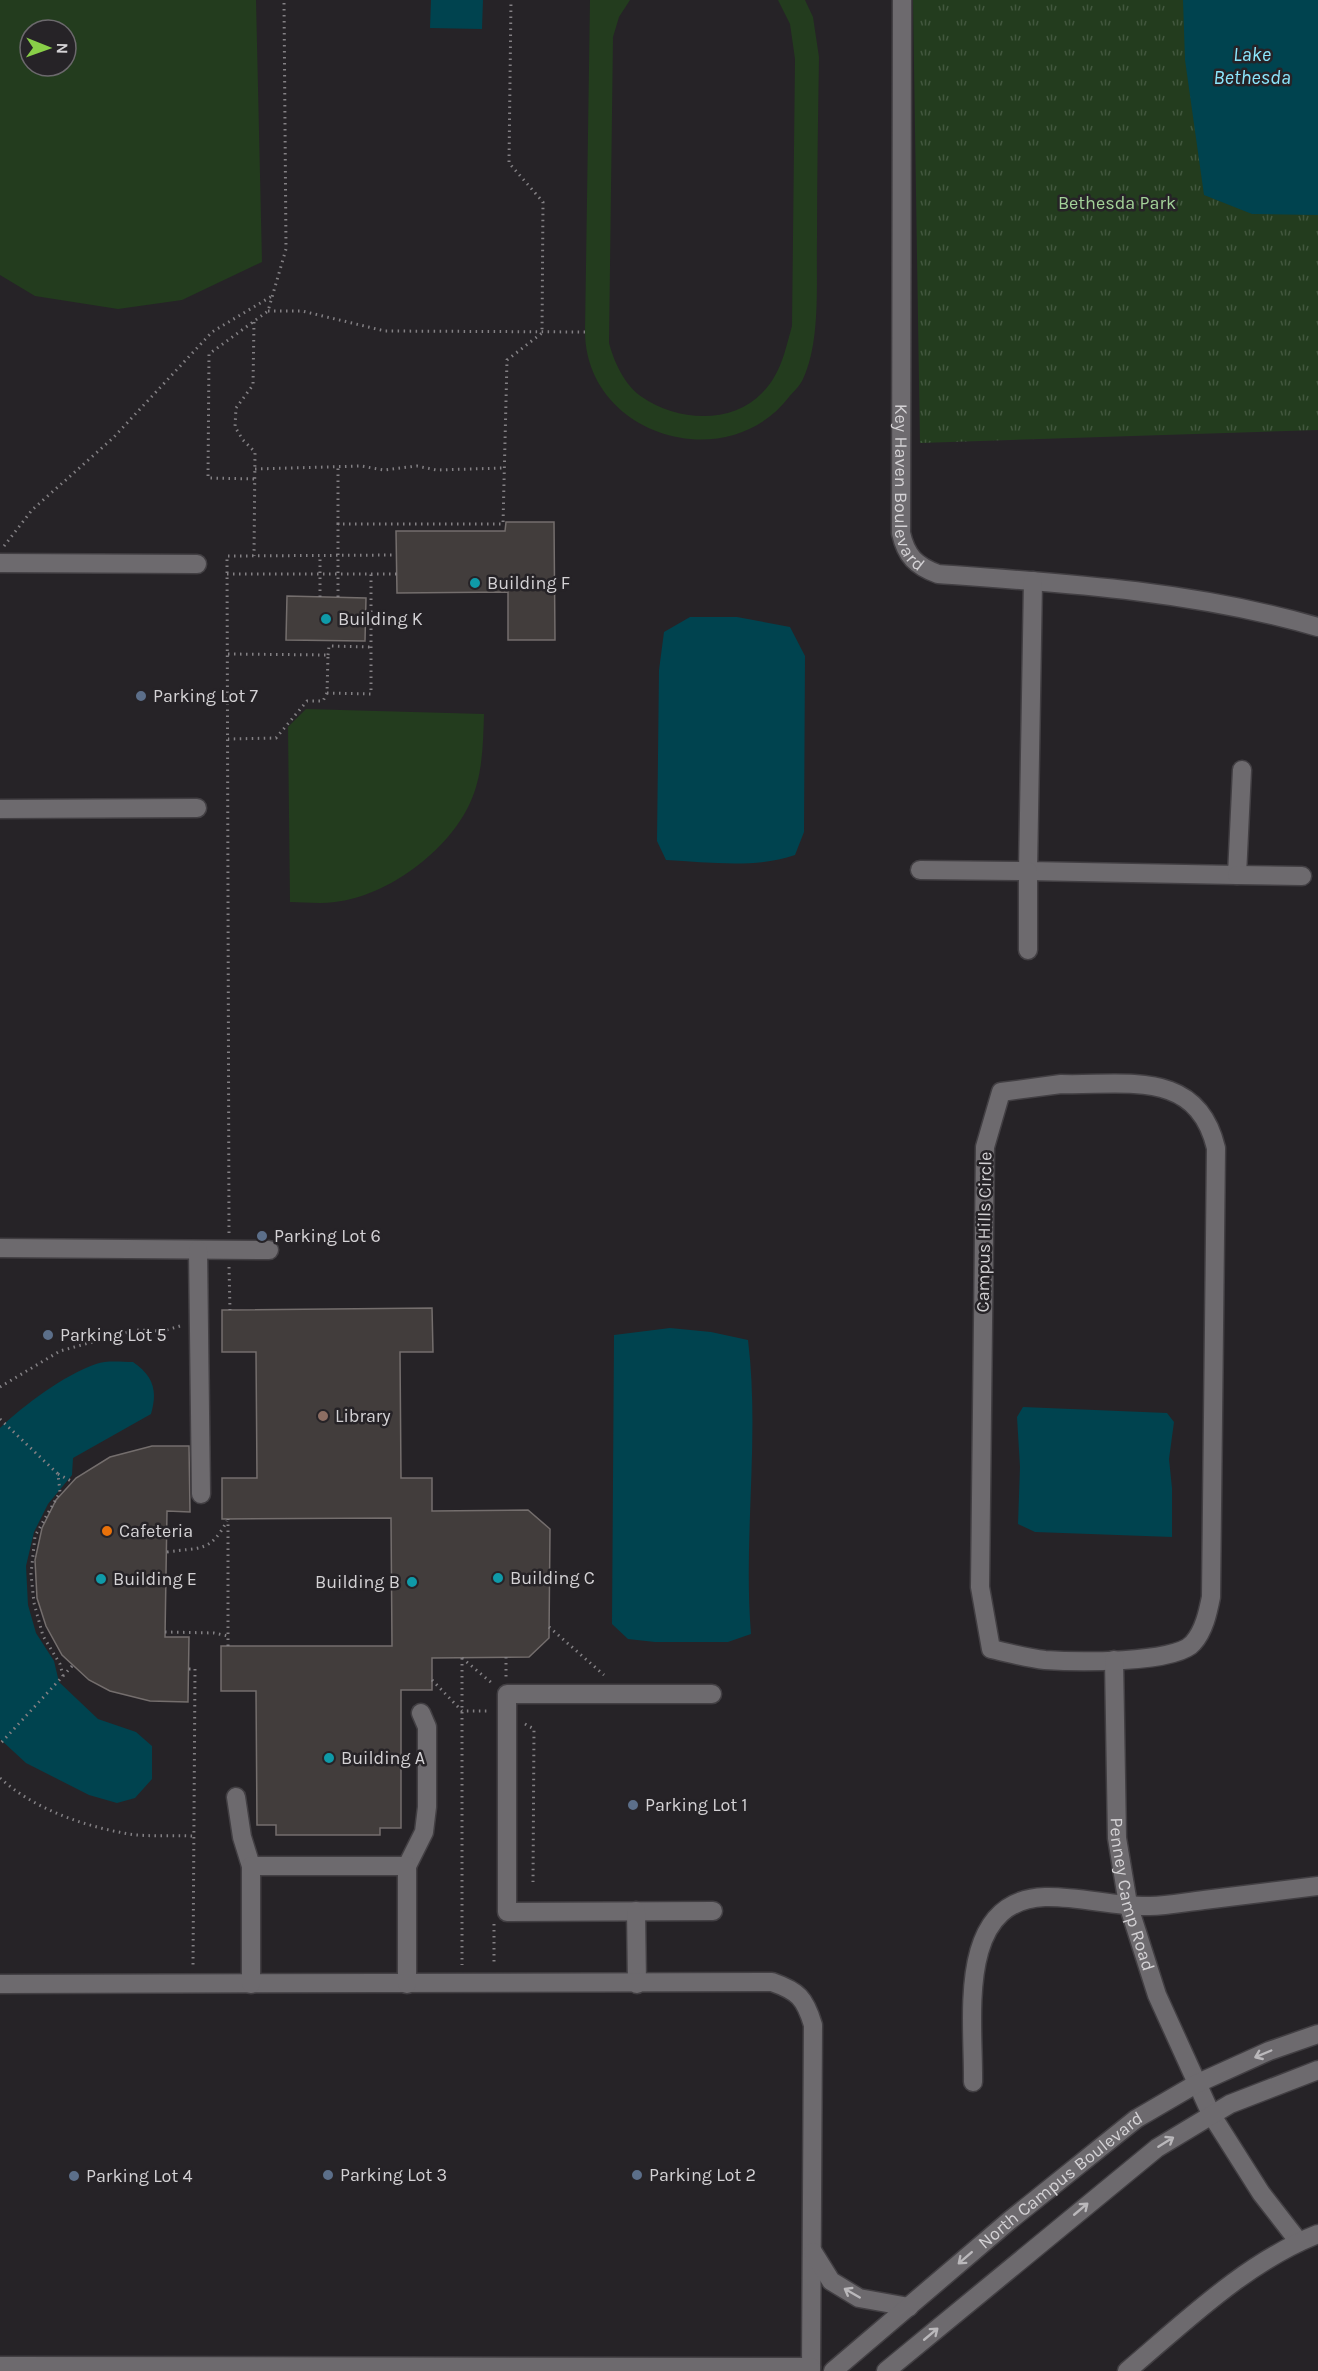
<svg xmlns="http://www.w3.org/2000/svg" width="1318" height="2371" font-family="Karla,sans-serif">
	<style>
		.grass { fill: #233c1e; fill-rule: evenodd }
		.park { fill: url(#park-tufts) }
		.water { fill: #00434f }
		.building { fill: #423d3c; stroke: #746e6d; stroke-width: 1.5 }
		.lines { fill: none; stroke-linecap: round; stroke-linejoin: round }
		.minor-casing { stroke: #423f43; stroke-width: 21 }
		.path { stroke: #838084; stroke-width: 3; stroke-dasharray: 1.5 4.5; stroke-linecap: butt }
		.minor { stroke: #6d6a6e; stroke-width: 18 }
		.oneway { stroke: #bab8bb }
		.culture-dot { fill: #0f9aa8; stroke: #262327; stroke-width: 2 }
		.service-dot { fill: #5c6f8a; stroke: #262327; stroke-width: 2 }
		.education-dot { fill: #8d6e63; stroke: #262327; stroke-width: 2 }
		.food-dot { fill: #e8710a; stroke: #262327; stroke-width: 2 }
		.labels { text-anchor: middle; stroke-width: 5; stroke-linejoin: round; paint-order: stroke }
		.park-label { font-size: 18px; fill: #a3d299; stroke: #262327 }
		.street-label { font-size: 18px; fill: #d4d2d5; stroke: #262327 }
		.poi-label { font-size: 18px; fill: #d4d2d5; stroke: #262327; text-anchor: start }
		.water-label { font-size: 20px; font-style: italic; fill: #8ce7fd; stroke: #262327 }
	</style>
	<defs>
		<pattern id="park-tufts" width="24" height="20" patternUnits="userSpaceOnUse" patternTransform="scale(1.5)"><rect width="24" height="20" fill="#233c1e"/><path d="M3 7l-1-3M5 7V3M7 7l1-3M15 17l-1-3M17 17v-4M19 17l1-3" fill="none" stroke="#42573e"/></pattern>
	</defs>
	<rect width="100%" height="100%" fill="#262327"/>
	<!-- grass -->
	<path class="grass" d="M0,0H256L262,262L182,300L118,309L35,296L0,275ZM30,30H66V66H30Z
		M590,0H630L619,17L613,37L609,343C614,362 625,386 642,397C676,421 732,425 762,393C781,374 785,351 792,326L795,59L790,24L778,0H805L813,17L819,57C818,118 817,179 817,240C816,281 821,341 803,379C800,386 793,392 789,397C727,478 586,436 585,332Z
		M306,709L484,714C483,744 483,775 470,803C448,851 388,896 335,902C320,904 304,902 290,902L288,727Z"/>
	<!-- park -->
	<path class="park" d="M913,0H1318V430L920,443Z"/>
	<!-- water -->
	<path class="water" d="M431,0H483L482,29L430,28Z
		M1183,0H1318V215L1252,214L1204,195L1185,60Z
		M690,617H737L790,627L805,656L804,832L795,855C754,869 708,862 666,860L657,841L659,670L664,632Z
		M670,1328L711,1332L748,1340C760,1438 743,1536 751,1634L728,1642H655L628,1639L612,1624L614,1335Z
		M133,1362C153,1376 158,1390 151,1414L73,1458L72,1475L48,1504L34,1532L26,1566L28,1605L36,1633L54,1661L59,1682L98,1719L136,1732L152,1746V1779L135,1798L117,1803L89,1795L26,1763L0,1739V1428C24,1405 64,1375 96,1364C107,1360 121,1362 133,1362Z
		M1023,1407L1167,1413L1174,1422L1169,1459L1172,1488V1537L1035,1532L1018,1524L1020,1467L1017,1417Z"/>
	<!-- building -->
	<path class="building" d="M506,522H554L555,640H508V592L397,593L396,531H505Z
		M287,596L366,598L365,641L286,640Z
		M432,1308L433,1352H400L401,1478H432V1511L528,1510L550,1529L549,1638L529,1657L432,1658V1690H401V1828H380V1835H276V1825H257L256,1691H221V1646H392L391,1518L222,1519V1478H257L256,1352H222V1310Z
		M152,1446H189L190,1512L167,1511L165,1637H189L188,1702L150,1701L110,1691L89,1680L62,1655L46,1626L37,1598L35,1560L42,1528L56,1500L76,1478L110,1457Z"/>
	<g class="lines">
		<!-- minor casing -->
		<g class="minor-casing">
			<g id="minor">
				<path id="s1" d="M902,0L901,533C906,556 916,566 938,574C1065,583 1194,591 1318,627"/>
				<path d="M0,563L197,564"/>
				<path d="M1033,581L1028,871L1237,875L1242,770"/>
				<path d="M0,809L197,808"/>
				<path d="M920,870L1028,871V950"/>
				<path d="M1237,875L1302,876"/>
				<path d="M1061,1084C1126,1086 1197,1068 1216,1148L1211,1597C1208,1612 1204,1631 1193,1643C1176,1664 1073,1662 1045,1660C1026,1658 1009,1653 991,1649L980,1587L985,1147L1001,1092Z"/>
				<path d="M0,1248L269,1250"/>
				<path d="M198,1250L201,1494"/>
				<path id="s2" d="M1114,1660L1117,1838L1128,1904L1157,1995L1211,2114L1261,2193L1299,2242"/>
				<path d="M712,1694H507V1912L713,1911"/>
				<path d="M236,1797L242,1837L251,1866"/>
				<path d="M407,1866L424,1832L427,1807V1727L421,1713"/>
				<path d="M636,1911L637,1984"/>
				<path d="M0,1984L772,1982C798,1991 805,1998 813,2025L811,2371"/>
				<path d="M251,1984V1866H407V1984"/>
				<path d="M973,2082C974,2020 955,1900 1045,1897C1080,1896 1115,1907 1150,1906C1168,1906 1186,1902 1204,1900C1242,1895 1280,1891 1318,1886"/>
				<path d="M813,2252L831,2281L859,2298L909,2307"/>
				<path d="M0,2366L811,2367"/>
				<path id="s3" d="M833,2371L1009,2221L1136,2119L1196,2084L1269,2051L1318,2034"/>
				<path d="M886,2371L1157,2148L1230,2104L1318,2070"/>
				<path d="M1127,2371C1185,2322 1246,2262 1318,2234"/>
			</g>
		</g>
		<!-- path -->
		<path class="path" d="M268,311H302L385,331L585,332
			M254,322L253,385L236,408L235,427L243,440L255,452L254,556
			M255,469L361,466L384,470L417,466L436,470L504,468
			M254,479L208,478L209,354L268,311L286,249L284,0
			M338,524V468
			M4,546L32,510L113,438L212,332L272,296
			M227,574H397
			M320,597V555
			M338,597V524H503L507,360L542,333L543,202L509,163L511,0
			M228,654L328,655L327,693L323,701H307L276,738L228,739
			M328,655L329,646L371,647
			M327,693L371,694V574
			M229,1233L227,556L396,555
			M229,1267L230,1310
			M0,1387L60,1351L136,1330L163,1331L180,1326
			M0,1419L58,1474L60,1492L35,1536L31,1574L34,1603L43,1636L60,1664L63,1676L0,1744
			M58,1474L73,1482
			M167,1552C200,1547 210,1553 227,1521
			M549,1627L604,1675
			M165,1632L214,1633L228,1636
			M228,1646V1519
			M506,1657V1677
			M462,1658L493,1684
			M462,1658V1965
			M189,1669H195L193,1967
			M63,1676L73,1665
			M432,1680L462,1711H489
			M525,1724L534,1729L533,1882
			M0,1778C34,1809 83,1826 129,1834C149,1837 172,1835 193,1836
			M494,1924V1965"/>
		<!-- minor -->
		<use href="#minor" class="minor"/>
	</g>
	<!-- one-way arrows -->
	<defs><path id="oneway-shaft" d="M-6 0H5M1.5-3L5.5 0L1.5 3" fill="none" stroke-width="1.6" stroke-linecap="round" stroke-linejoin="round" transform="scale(1.5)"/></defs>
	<g class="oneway">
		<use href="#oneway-shaft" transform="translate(1263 2054) rotate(157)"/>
		<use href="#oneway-shaft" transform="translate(1166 2142) rotate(-32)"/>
		<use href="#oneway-shaft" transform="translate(1081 2209) rotate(-40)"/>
		<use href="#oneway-shaft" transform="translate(965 2258) rotate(139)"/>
		<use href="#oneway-shaft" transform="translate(852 2293) rotate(-150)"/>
		<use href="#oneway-shaft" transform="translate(931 2334) rotate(-40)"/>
	</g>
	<!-- markers -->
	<g class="culture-dot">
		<circle cx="475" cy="583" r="6"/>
		<circle cx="326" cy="619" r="6"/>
		<circle cx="498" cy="1578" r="6"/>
		<circle cx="101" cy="1579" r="6"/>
		<circle cx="412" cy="1582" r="6"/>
		<circle cx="329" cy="1758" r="6"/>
	</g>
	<g class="service-dot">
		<circle cx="141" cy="696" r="6"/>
		<circle cx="262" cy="1236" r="6"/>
		<circle cx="48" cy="1335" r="6"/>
		<circle cx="633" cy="1805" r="6"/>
		<circle cx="328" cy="2175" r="6"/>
		<circle cx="637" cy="2175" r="6"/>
		<circle cx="74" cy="2176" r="6"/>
	</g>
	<circle class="education-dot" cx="323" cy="1416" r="6"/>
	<circle class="food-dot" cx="107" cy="1531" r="6"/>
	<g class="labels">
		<!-- park labels -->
		<g class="park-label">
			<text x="1117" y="209">Bethesda Park</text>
		</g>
		<!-- street labels -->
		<g class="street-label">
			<text dy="6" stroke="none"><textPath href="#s1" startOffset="489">Key Haven Boulevard</textPath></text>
			<text transform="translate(984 1232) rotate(-89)" y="6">Campus Hills Circle</text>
			<text dy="6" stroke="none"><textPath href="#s2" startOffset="236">Penney Camp Road</textPath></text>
			<text dy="6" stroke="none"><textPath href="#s3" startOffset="297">North Campus Boulevard</textPath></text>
		</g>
		<!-- poi labels -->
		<g class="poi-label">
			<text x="487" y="589">Building F</text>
			<text x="338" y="625">Building K</text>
			<text x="153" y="702">Parking Lot 7</text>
			<text x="274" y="1242">Parking Lot 6</text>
			<text x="60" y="1341">Parking Lot 5</text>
			<text x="335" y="1422">Library</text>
			<text x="119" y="1537">Cafeteria</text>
			<text x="510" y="1584">Building C</text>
			<text x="113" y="1585">Building E</text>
			<text x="400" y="1588" text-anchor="end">Building B</text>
			<text x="341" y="1764">Building A</text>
			<text x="645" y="1811">Parking Lot 1</text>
			<text x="340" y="2181">Parking Lot 3</text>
			<text x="649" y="2181">Parking Lot 2</text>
			<text x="86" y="2182">Parking Lot 4</text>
		</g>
		<!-- water labels -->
		<g class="water-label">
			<text x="1252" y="61">Lake<tspan x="1252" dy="23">Bethesda</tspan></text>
		</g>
	</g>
	<!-- north arrow -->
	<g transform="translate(48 48) rotate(91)"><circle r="28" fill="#262327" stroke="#6c696d" stroke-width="1.5"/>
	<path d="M0-4.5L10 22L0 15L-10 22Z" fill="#89cf48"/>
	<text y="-9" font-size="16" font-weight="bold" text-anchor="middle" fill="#d4d2d5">N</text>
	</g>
</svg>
